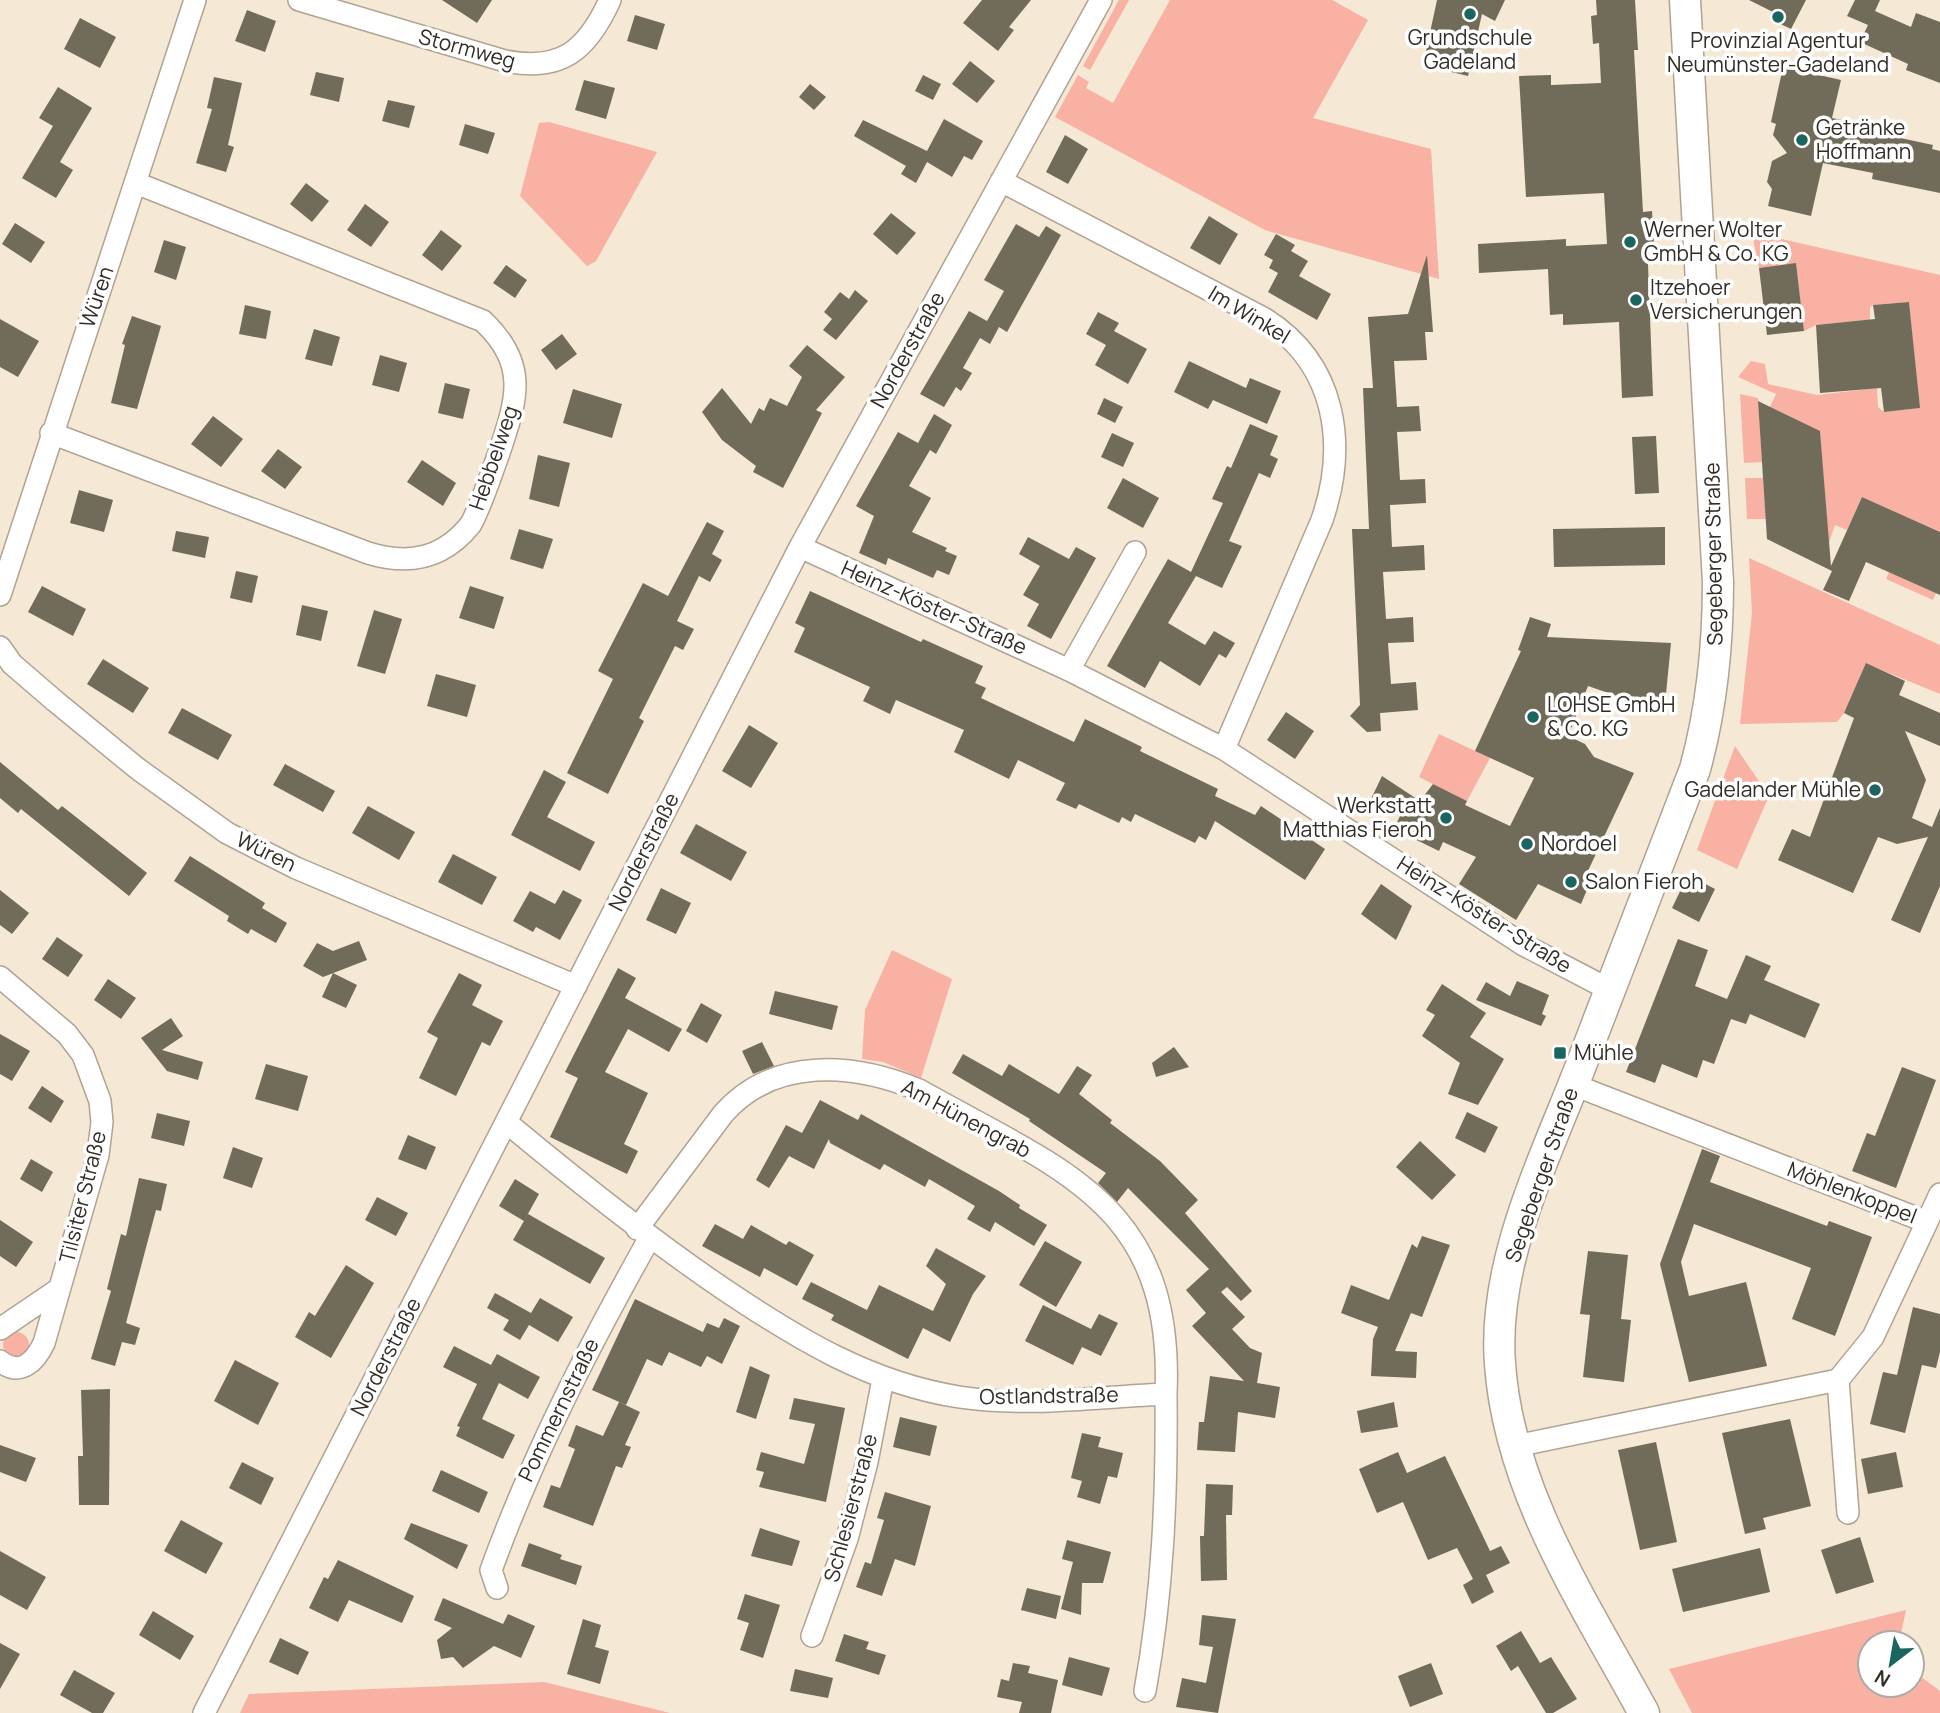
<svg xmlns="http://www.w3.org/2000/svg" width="1940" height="1713" font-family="Manrope,sans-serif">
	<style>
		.green { fill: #f8b1a3 }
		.building { fill: #706c59 }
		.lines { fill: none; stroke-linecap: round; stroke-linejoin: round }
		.minor-casing { stroke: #b0a392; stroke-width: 24 }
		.secondary-casing { stroke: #b0a392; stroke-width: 33 }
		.minor { stroke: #fff; stroke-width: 21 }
		.secondary { stroke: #fff; stroke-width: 30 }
		.poi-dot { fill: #1a655e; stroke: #fff; stroke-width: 2.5 }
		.labels { text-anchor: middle; stroke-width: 7; stroke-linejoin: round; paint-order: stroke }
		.poi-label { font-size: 21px; fill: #312c25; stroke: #fff; text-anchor: start }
		.street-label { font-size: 21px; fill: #312c25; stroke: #fff }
	</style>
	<rect width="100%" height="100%" fill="#f5e8d5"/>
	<!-- green -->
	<path class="green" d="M1119,0H1129L1090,70L1083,66Z
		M1170,0H1332L1368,20L1313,118L1431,149L1439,279L1265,230L1055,117L1078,75L1089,82L1086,88L1113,103Z
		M549,122L657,152L596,261L587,266L520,196L539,123Z
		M1746,231L1940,275V532L1862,497L1847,530L1835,525L1823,560H1810L1827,522L1820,432L1770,407L1776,394L1738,377L1751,361L1765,364L1768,384L1817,395L1877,388L1878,407L1884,412L1919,408L1909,302L1873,305L1870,307V320L1816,325L1804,331L1796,264L1759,268L1753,238L1743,236Z
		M1740,394L1758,398L1762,462L1744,463Z
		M1745,478H1763L1766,519H1747Z
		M1749,558L1940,645V694L1867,664L1844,713L1837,722L1740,724L1752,613Z
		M1889,572L1936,593L1933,600L1886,579Z
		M1439,734L1490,758L1467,801L1419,777Z
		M1735,746L1769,796L1737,869L1697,850Z
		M892,950L952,979L921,1078L883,1062L862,1059L865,1010Z
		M3 1345a13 13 0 1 1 26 0a13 13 0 1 1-26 0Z
		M1906,1610L1899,1643H1870V1685H1912V1670L1940,1691V1713H1692L1669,1669Z
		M544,1682L670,1713H240L249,1694Z"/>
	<!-- building -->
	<path class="building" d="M442,0H492L477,23Z
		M982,0H1031L1009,27L1014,30L998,51L963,23Z
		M1437,0H1505L1495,21L1482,14L1468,76L1423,65Z
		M1596,0H1635L1638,50H1634L1643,212L1652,211L1655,263L1648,264L1653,396L1622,398L1619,322L1563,325V314L1550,315L1548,269L1479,273L1478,244L1566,239V246L1607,244L1604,193L1526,197L1519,76L1551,75V85L1601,83L1599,43L1593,44L1591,16L1597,15Z
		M1749,0H1806L1791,29L1770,19L1773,12Z
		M1855,0H1880L1875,11L1911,27L1916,13L1940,22V83L1906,70L1908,64L1860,42L1868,25L1847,16Z
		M247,10L276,21L265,52L235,41Z
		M635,15L665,24L657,50L627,41Z
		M80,18L116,37L100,68L64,49Z
		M970,61L995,81L977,103L952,84Z
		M1783,67L1841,80L1832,118L1883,129L1882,134L1933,145L1932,149L1940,151V193L1872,179L1873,173L1823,163L1811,216L1768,206L1772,189L1767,182L1772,161L1787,153L1773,135L1776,124L1771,122Z
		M316,72L344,78L339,102L310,95Z
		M923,75L941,84L933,100L915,91Z
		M214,77L242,83L228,145L234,147L226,172L196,163L212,109L207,108Z
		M584,80L615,88L606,119L575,110Z
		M810,84L826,97L814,110L799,97Z
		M58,87L92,108L60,162L73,170L56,198L22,178L53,126L39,118Z
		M388,100L415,106L409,128L382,121Z
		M944,119L983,141L972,160L964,156L952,177L927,162L916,183L901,174L906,166L854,136L863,120L927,151Z
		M465,124L495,133L488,154L459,145Z
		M1065,135L1088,149L1068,184L1046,172Z
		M306,183L329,201L312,222L290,204Z
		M365,204L389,222L371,247L347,230Z
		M891,213L916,233L897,255L873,234Z
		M1209,216L1238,234L1220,265L1190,248Z
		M15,223L45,242L31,263L2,244Z
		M1016,224L1039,237L1046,226L1061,235L1007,332L999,327L990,344L980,338L963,368L972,373L961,391L956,387L944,407L920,394L969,311L987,321L1004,291L984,280Z
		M441,230L462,246L442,271L422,255Z
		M1276,234L1295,245L1291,251L1308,261L1299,276L1331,294L1317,320L1268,292L1278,273L1269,268L1273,260L1264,255Z
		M164,240L186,247L176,280L154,272Z
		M1427,255L1433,332H1425L1427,360L1394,361L1397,407L1419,406L1421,431L1397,432L1400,480L1425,479L1426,503L1390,505L1392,547L1424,545L1425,570L1383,572L1386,619L1413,617L1414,642L1388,643L1391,684L1416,682L1418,710L1380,713L1381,731L1367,732L1350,716L1360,705L1352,529H1369L1363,388H1373L1368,317L1408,314Z
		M1796,263L1804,331L1767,335L1759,268Z
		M506,265L527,280L515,298L493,283Z
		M855,290L868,301L836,340L823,330L832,319L824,312L840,292L849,299Z
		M1909,302L1920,408L1884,412L1881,388L1820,393L1816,325L1875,319L1873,305Z
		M245,305L271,311L266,339L239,334Z
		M1098,312L1119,323L1114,331L1147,349L1128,384L1095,365L1106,345L1086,334Z
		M132,316L161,326L137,409L111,403L125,345L122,344Z
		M0,319L39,341L18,377L0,367Z
		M314,329L340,337L332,366L305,359Z
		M562,334L577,354L556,370L541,350Z
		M807,345L845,377L816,410L822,413L783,488L753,472L756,466L722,440L702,412L722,388L751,424L759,408L764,411L770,398L787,406L802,377L789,366Z
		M380,355L407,363L399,392L372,385Z
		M1189,361L1246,388L1250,378L1281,391L1267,424L1213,400L1208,409L1174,392Z
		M445,383L470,389L463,419L438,413Z
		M573,389L622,404L612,438L563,423Z
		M1104,398L1123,407L1115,423L1097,414Z
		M1758,401L1820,431L1831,566L1862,497L1940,532V595L1866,562L1849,601L1823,590L1832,571L1767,539Z
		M934,414L952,425L936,454L930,450L909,486L931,498L912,532L947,548L945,551L957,556L949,575L937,570L933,578L888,558L886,565L859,553L874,516L856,506L898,432L918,443Z
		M213,416L243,439L221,467L191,444Z
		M1250,424L1278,436L1270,455L1278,459L1270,478L1259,473L1229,541L1242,546L1222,588L1196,576L1168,623L1205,645L1214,631L1235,643L1226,658L1219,654L1200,686L1160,661L1145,688L1107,666L1168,559L1191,572L1223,503L1212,499L1227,466L1231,468Z
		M1112,433L1134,443L1123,467L1101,457Z
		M1656,436L1659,493L1635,494L1632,437Z
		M278,449L302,467L285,489L261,471Z
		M538,455L570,463L559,507L529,499Z
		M422,460L456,483L443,506L407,482Z
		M1123,478L1159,498L1143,528L1107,508Z
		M79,490L113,500L104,532L70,523Z
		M707,522L724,531L712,554L722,560L710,582L699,576L677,621L694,629L683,650L675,646L639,718L644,721L608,794L567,773L613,679L598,671L643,583L668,596Z
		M1665,527V565L1554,567L1553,529Z
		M519,529L553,539L543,569L510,559Z
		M176,531L209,537L205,558L172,551Z
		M1028,537L1069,559L1076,547L1096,558L1051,639L1027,626L1039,604L1023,595L1040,566L1019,554Z
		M236,571L258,576L252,603L230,598Z
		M42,586L86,609L73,636L28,612Z
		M470,586L504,597L494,629L459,618Z
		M810,591L921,642L923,639L983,666L975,683L986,688L981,698L1074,742L1085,719L1142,747L1140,751L1218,789L1215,796L1255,815L1261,806L1325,849L1305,880L1215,821L1206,840L1199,836L1195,843L1135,814L1131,822L1122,817L1119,823L1079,804L1076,809L1056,800L1065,783L1018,760L1009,779L954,752L964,730L896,700L890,714L863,701L870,687L794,652L805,628L795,623Z
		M302,605L328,611L321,641L296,635Z
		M374,610L402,619L385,674L357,666Z
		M1530,617L1551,624L1547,637L1671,643L1665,704L1629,700L1588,686L1568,736L1585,744L1594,757L1634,773L1586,875L1592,878L1581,904L1538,884L1516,920L1459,884L1476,857L1443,842L1439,851L1394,829L1400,816L1370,801L1382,776L1420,801L1433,784L1467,801L1465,805L1510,826L1534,778L1475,751L1521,651L1518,650Z
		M103,659L149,688L133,713L87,684Z
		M1866,663L1905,681L1899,695L1940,713V746L1905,731L1926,780L1912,818L1932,827L1940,808V886L1920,933L1891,920L1928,837L1897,844L1878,837L1853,893L1778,860L1792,829L1810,837L1854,718L1844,713Z
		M436,674L476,685L467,717L427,706Z
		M182,708L232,735L218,760L168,733Z
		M1286,712L1314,731L1295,759L1267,740Z
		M749,725L778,743L751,788L722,771Z
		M0,762L58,810L62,806L147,873L129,896L21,809L18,813L0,798Z
		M285,764L335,791L323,812L273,785Z
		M544,770L566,782L547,817L595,842L580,871L511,835Z
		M368,806L415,832L399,860L352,833Z
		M696,824L747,852L731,881L680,853Z
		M453,854L497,877L482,905L438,882Z
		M190,856L265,903L262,908L287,923L276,943L251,929L248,934L227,921L229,916L174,881Z
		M1688,875L1715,889L1699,922L1672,908Z
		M1381,884L1412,906L1396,940L1361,914Z
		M661,888L691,903L676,934L646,920Z
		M0,890L29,913L12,934L0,925Z
		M563,890L582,900L560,940L536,927L533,932L513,921L530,891L555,904Z
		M57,937L83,955L68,977L42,959Z
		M1678,939L1708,950L1695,986L1727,999L1746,955L1771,966L1764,980L1820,1004L1805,1038L1750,1014L1746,1024L1731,1019L1714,1064L1703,1060L1697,1078L1662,1064L1655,1083L1626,1072Z
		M359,941L367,960L323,977L303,966L317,943L333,951Z
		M618,968L636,978L625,998L682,1029L669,1052L628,1029L605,1072L648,1093L624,1144L638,1151L627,1174L550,1137L578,1078L565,1072Z
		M333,973L357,985L346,1008L322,997Z
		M459,973L482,985L472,1005L503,1021L490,1046L482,1042L456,1096L419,1078L438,1038L427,1032Z
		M108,979L136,998L121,1019L94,1000Z
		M1517,981L1549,995L1542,1014L1546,1016L1541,1026L1476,1000L1486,982L1510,996Z
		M1442,984L1486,1013L1470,1037L1504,1059L1478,1105L1448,1094L1460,1063L1422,1036L1435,1015L1426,1010Z
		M775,991L838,1006L832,1030L769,1014Z
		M701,1003L722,1015L707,1043L686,1031Z
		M171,1018L183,1036L162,1050L203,1062L198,1080L167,1071L141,1038Z
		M0,1034L30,1051L12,1081L0,1074Z
		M762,1042L774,1066L753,1074L742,1051Z
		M1174,1047L1189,1067L1156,1077L1152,1063Z
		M963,1054L1002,1076L1009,1064L1059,1094L1077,1066L1092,1075L1079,1094L1112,1120L1110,1123L1160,1161L1198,1200L1185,1213L1252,1291L1241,1301L1227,1287L1221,1292L1245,1317L1232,1329L1250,1348L1262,1353L1257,1383L1280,1387L1275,1418L1238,1412L1235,1452L1197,1450L1199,1422H1204L1210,1376L1244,1381L1192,1326L1206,1313L1186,1290L1209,1269L1128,1188L1117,1202L1098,1183L1106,1173L1029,1121L1030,1119L952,1073Z
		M266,1064L308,1076L298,1111L255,1099Z
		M1902,1067L1936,1080L1896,1188L1852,1171L1867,1133L1875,1136Z
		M42,1086L64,1101L51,1123L28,1108Z
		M820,1100L858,1120L861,1114L999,1191L1020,1205L1019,1208L1047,1225L1034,1246L995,1222L990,1232L967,1219L975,1206L929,1179L925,1187L884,1164L880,1170L830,1143L829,1139L814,1169L789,1156L769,1188L756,1180L786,1125L802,1133Z
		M1467,1112L1498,1127L1485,1153L1455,1138Z
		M157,1113L190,1121L184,1146L151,1138Z
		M408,1135L436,1147L426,1170L398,1159Z
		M1420,1141L1456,1175L1432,1200L1396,1167Z
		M233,1147L263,1158L252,1188L223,1178Z
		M1702,1149L1720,1156L1710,1182L1827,1226L1829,1221L1872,1237L1835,1336L1792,1319L1811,1268L1694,1224L1681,1262L1689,1296L1746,1282L1767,1366L1689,1382L1660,1264Z
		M31,1159L53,1172L42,1192L20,1179Z
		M139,1178L167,1184L161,1211L156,1210L126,1323L140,1328L135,1345L122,1342L115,1366L91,1359L111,1291L107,1289L121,1234L126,1236Z
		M515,1179L539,1194L524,1221L499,1206Z
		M377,1197L408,1213L396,1236L365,1220Z
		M528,1214L605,1258L590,1284L513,1240Z
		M0,1220L33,1242L16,1267L0,1256Z
		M715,1224L743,1239L751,1225L786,1245L789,1241L814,1255L797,1286L764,1268L760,1277L702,1246Z
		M1422,1236L1450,1245L1422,1317L1411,1313L1395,1351L1417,1352L1416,1378L1371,1376L1373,1339L1378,1327L1341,1313L1351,1285L1389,1300L1412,1244L1417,1248Z
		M1045,1241L1082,1262L1056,1307L1019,1285Z
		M936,1248L986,1276L973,1294L950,1342L923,1328L908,1359L831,1320L834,1315L802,1299L811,1282L867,1310L879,1285L933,1311L946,1284L926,1266Z
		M1588,1251L1628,1255L1621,1319L1631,1320L1624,1382L1583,1377L1590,1315L1580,1314Z
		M346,1265L374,1283L331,1358L295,1337L309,1312L315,1316Z
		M495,1293L531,1313L540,1298L573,1317L558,1342L529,1325L520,1340L503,1330L509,1320L487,1308Z
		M635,1299L703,1332L707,1323L719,1328L724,1318L740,1326L722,1364L707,1356L701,1367L669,1352L662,1366L647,1359L626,1405L592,1390Z
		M1043,1305L1091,1329L1099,1314L1118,1323L1101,1356L1082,1347L1073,1365L1025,1341Z
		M1913,1307L1940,1314V1352L1936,1368L1922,1365L1905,1433L1870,1424L1883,1372L1897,1375Z
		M454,1346L491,1365L497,1354L540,1377L528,1399L499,1383L482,1419L515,1435L503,1459L456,1436L460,1427L457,1426L477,1384L443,1367Z
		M235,1360L279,1383L258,1425L214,1401Z
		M750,1366L770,1375L756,1419L736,1412Z
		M110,1389L109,1505H79L78,1456H83L81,1390Z
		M794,1398L845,1408L826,1502L759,1487L764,1472L756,1470L761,1452L804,1464L815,1424L789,1419Z
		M619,1402L640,1412L625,1445L631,1447L622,1468L616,1466L593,1526L543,1507L551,1485L560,1488L575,1449L568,1446L576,1425L603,1436Z
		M1394,1402L1398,1427L1361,1433L1357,1411Z
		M900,1417L937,1426L930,1456L893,1447Z
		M1790,1419L1811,1506L1763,1518L1766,1529L1745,1534L1722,1433Z
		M1082,1433L1101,1437L1098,1447L1123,1453L1117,1478L1108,1476L1100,1504L1077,1497L1082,1481L1071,1478Z
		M1656,1442L1677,1542L1640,1550L1618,1450Z
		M0,1445L36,1458L26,1482L0,1472Z
		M1398,1452L1407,1473L1445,1456L1490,1551L1501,1546L1510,1563L1486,1575L1494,1592L1472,1604L1463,1585L1473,1579L1457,1548L1428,1560L1403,1502L1377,1513L1359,1469Z
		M1896,1452L1903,1487L1868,1494L1861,1459Z
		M242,1462L274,1478L261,1505L229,1488Z
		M441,1470L488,1492L479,1513L432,1491Z
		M1206,1484L1233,1485L1232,1515H1226L1227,1580L1201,1581L1200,1536H1204Z
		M885,1492L931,1506L915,1566L895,1559L882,1596L856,1587L865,1562L871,1564L884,1520L877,1518Z
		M181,1520L223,1543L206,1574L164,1551Z
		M411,1523L468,1545L457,1569L404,1539Z
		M760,1528L800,1541L792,1566L751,1556Z
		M1860,1537L1874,1582L1836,1594L1821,1550Z
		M1067,1540L1111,1552L1103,1583H1082L1081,1615L1061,1609L1073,1562L1062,1559Z
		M529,1543L562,1555L560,1559L582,1566L576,1585L521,1566Z
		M1760,1548L1770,1592L1683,1612L1672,1569Z
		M0,1551L46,1577L27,1610L0,1595Z
		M338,1560L414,1596L402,1623L349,1600L338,1622L309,1608L324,1577L328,1579Z
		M1027,1588L1061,1596L1056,1619L1021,1610Z
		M745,1594L780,1605L763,1658L740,1650L749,1623L737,1619Z
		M443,1598L503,1624L508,1614L535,1626L521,1658L494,1646L463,1668L453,1657L441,1659L437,1640L452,1628L434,1620Z
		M153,1611L194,1636L180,1660L139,1635Z
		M1202,1615L1236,1619L1218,1713L1176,1707L1182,1678L1206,1683L1213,1647L1199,1645Z
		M583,1619L601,1625L595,1647L609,1651L600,1684L567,1674Z
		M1521,1631L1540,1663L1551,1657L1577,1699L1553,1713H1546L1518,1666L1511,1671L1496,1646Z
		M844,1634L869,1642L866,1649L886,1655L879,1675L835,1661Z
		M280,1638L309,1652L298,1675L269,1662Z
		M0,1643L20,1654L0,1689Z
		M1069,1657L1110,1668L1102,1696L1062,1685Z
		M1013,1663L1030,1666L1028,1673L1058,1680L1051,1713H1019L1022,1702L997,1697L1001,1679L1009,1681Z
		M1431,1663L1443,1694L1410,1707L1398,1676Z
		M795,1669L833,1678L828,1698L790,1691Z
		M74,1670L115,1693L103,1713H92L60,1695Z"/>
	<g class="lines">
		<!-- minor casing -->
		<g class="minor-casing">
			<path id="minor" d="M299,0L505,61C562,72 587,50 610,0
				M1001,181L1265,319C1336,364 1348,444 1322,520L1224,749
				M51,433L368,553C410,566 444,558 471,524C483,501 490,477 499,453C517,399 529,365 483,321L136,183
				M800,547L1069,670L1224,749L1522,944L1610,990
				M0,595L195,0
				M0,647L12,664L55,701L138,769L227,833L296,868L576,986
				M1069,670L1135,552
				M0,977L67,1034L83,1055L100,1101L102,1122L98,1155L44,1343C35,1362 20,1377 0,1361
				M506,1122C577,1181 648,1238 725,1290C798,1339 870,1383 959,1397C1026,1407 1098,1397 1166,1394C1167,1495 1163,1592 1145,1691
				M1927,1222L1940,1194
				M637,1229L723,1114C774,1056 854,1063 919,1090C1062,1171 1174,1203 1166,1394
				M0,1329L59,1289
				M1838,1380L1848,1513
				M1515,1446L1838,1380L1873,1337L1927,1222L1574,1085
				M497,1588L491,1570C534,1452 588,1348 649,1239
				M812,1636L847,1539L867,1462L883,1379
				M204,1713L800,547L1101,0"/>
		</g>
		<!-- secondary casing -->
		<g class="secondary-casing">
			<path id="secondary" d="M1644,1713C1585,1604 1509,1492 1500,1364C1492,1260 1547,1155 1583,1060C1621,963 1658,866 1695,769C1712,707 1718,647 1718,582L1685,0"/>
		</g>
		<!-- minor -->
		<use href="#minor" class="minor"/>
		<!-- secondary -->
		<use href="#secondary" class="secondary"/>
	</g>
	<!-- markers -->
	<g class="poi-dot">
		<circle cx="1470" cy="14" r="7"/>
		<circle cx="1778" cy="17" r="7"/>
		<circle cx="1802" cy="140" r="7"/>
		<circle cx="1630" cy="242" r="7"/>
		<circle cx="1636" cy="300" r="7"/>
		<circle cx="1533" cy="717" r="7"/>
		<circle cx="1875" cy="790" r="7"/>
		<circle cx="1446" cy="818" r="7"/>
		<circle cx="1527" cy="844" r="7"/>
		<circle cx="1571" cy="882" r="7"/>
		<rect x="1553" y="1046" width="14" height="14" rx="3.5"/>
	</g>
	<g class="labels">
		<!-- poi labels -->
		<g class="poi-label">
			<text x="1470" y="45" text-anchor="middle">Grundschule<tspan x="1470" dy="24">Gadeland</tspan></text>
			<text x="1778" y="48" text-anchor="middle">Provinzial Agentur<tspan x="1778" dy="24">Neumünster-Gadeland</tspan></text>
			<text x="1816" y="135">Getränke<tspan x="1816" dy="24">Hoffmann</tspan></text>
			<text x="1644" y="237">Werner Wolter<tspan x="1644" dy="24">GmbH &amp; Co. KG</tspan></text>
			<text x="1650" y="295">Itzehoer<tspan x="1650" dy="24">Versicherungen</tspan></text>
			<text x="1547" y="712">LOHSE GmbH<tspan x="1547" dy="24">&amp; Co. KG</tspan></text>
			<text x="1861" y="797" text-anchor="end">Gadelander Mühle</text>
			<text x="1432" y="813" text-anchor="end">Werkstatt<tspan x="1432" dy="24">Matthias Fieroh</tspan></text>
			<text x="1541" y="851">Nordoel</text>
			<text x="1585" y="889">Salon Fieroh</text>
			<text x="1574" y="1060">Mühle</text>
		</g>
		<!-- street labels -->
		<g class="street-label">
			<text transform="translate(467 49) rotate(15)" y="7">Stormweg</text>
			<text transform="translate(97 297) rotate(-71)" y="7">Würen</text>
			<text transform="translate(1249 315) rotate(31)" y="7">Im Winkel</text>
			<text transform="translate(908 350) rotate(-61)" y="7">Norderstraße</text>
			<text transform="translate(494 458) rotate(-71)" y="7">Hebbelweg</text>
			<text transform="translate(1714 554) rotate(-91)" y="7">Segeberger Straße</text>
			<text transform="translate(934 608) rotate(24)" y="7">Heinz-Köster-Straße</text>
			<text transform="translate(266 852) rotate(26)" y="7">Würen</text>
			<text transform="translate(644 852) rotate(-63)" y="7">Norderstraße</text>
			<text transform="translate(1484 915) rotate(32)" y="7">Heinz-Köster-Straße</text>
			<text transform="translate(966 1119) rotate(28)" y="7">Am Hünengrab</text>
			<text transform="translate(1542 1175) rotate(-71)" y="7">Segeberger Straße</text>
			<text transform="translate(1852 1193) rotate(21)" y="7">Möhlenkoppel</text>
			<text transform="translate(83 1197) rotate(-76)" y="7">Tilsiter Straße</text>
			<text transform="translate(386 1357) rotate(-63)" y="7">Norderstraße</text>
			<text transform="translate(1049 1396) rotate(-1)" y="7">Ostlandstraße</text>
			<text transform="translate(559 1410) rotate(-64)" y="7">Pommernstraße</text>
			<text transform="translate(851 1508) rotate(-75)" y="7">Schlesierstraße</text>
		</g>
	</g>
	<!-- north arrow -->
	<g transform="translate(1891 1664) rotate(211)"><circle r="33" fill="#ffffff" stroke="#adaba8" stroke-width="2"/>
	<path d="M0-5L12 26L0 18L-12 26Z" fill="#1a655e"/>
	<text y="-10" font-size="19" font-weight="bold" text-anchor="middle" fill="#312c25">N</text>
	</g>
</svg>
